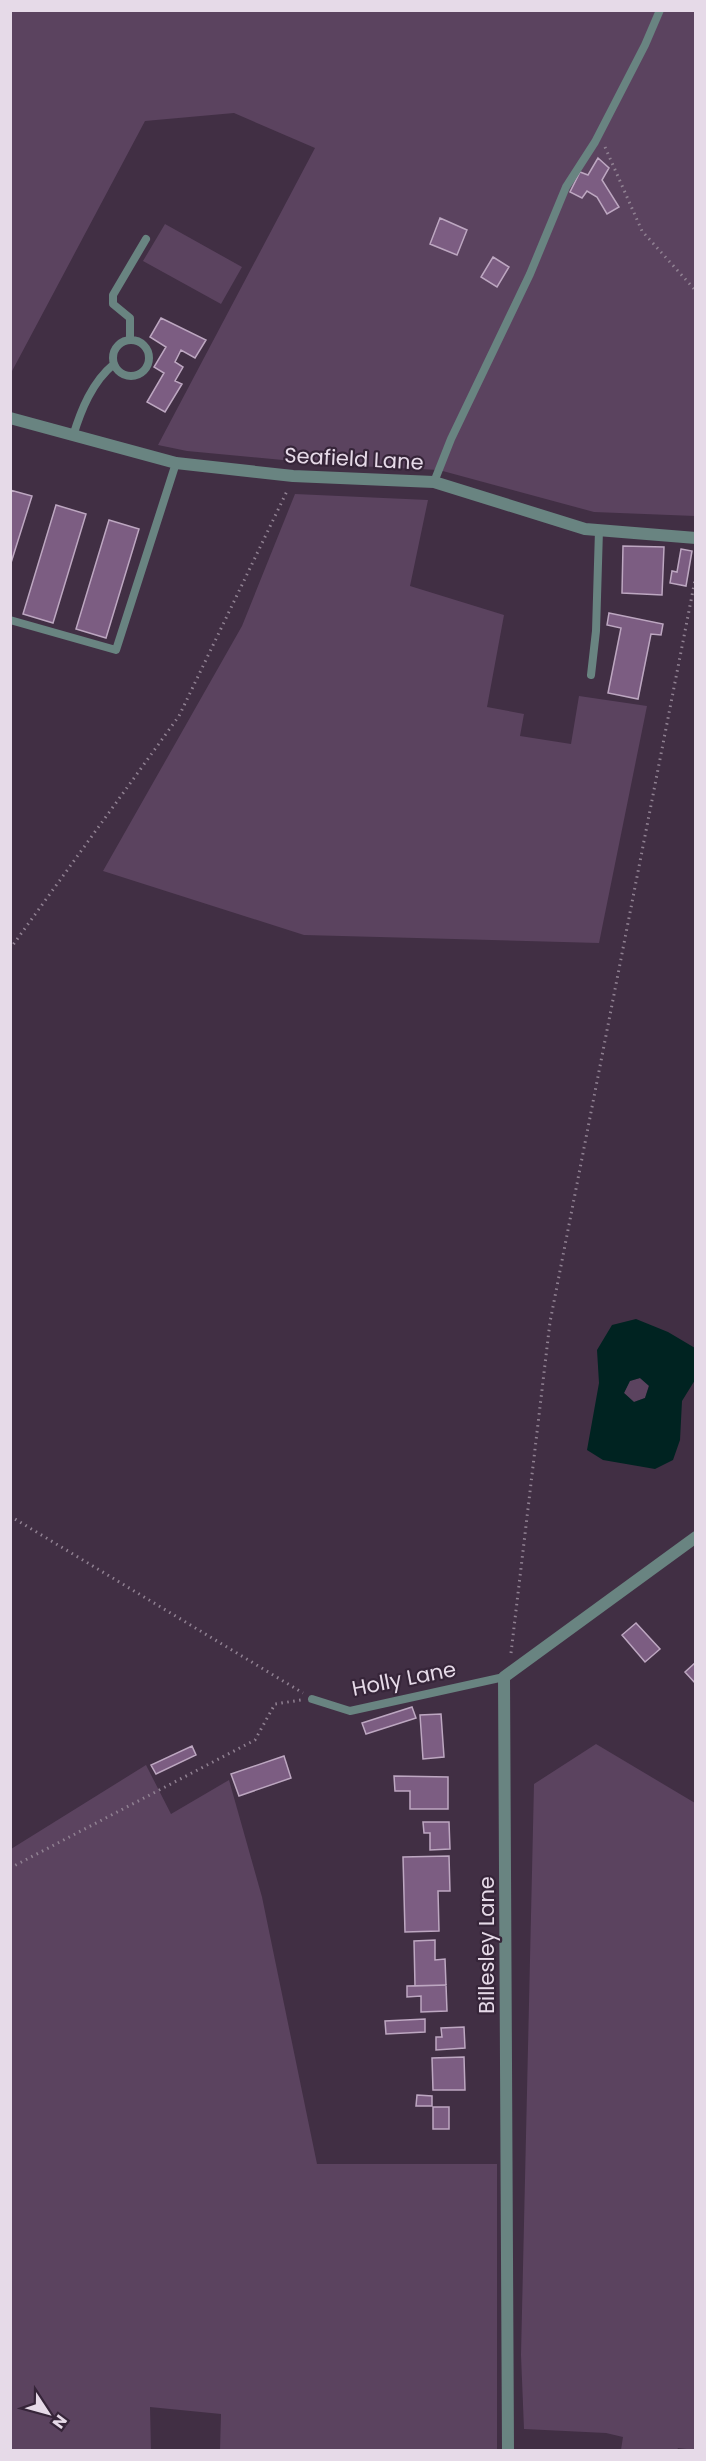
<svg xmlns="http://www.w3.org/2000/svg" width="706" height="2461" font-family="Poppins,sans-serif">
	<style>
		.green { fill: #5b435f }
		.water { fill: #002321; fill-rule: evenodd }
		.building { fill: #7c5d82; stroke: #bda7c1; stroke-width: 1.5 }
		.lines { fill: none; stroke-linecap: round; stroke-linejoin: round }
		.path { stroke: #908192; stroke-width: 3; stroke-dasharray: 1.5 4.5; stroke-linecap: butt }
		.lane { stroke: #698481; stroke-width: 8 }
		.street { stroke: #698481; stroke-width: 12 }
		.labels { text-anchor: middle; stroke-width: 4.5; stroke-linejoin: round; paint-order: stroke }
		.street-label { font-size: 21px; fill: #e6dae8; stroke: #362539 }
	</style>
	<rect width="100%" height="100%" fill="#412f44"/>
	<!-- green -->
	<path class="green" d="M10,11H695V516L594,512L439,470L335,465L187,451L158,445L315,148L234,113L145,121L11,373Z
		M165,224L242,267L221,304L143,261Z
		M295,494L428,500L410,586L504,615L487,707L524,714L520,736L571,744L579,696L647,706L599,943L304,935L103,871L242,626Z
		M640,1378L649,1385L645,1398L634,1402L624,1393L629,1381Z
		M596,1744L695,1803V2450L678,2448L677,2450H621L623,2437L606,2433L524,2429L521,2355L534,1784Z
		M146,1765L171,1814L229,1780L262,1897L317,2164H497V2450H220L221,2414L150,2407L151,2450H11V1849Z"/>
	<!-- water -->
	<path class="water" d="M636,1319L668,1332L695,1348V1380L682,1401L680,1440L673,1460L655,1469L603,1460L587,1450L599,1383L597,1350L612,1325ZM640,1378L649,1386L645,1398L634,1402L624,1393L630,1381Z"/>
	<!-- building -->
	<path class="building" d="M598,158L609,168L602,180L619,207L607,214L597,197L587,191L582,198L570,192L580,172L588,175Z
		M440,218L467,230L457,255L430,244Z
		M493,257L509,267L497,287L481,277Z
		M161,318L206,340L195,358L181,350L175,362L183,367L175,381L182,384L165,412L147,402L164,373L154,367L166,347L150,337Z
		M10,490L32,496L10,566Z
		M56,505L86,514L53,623L23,614Z
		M109,520L139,529L106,638L76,629Z
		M623,546L664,547L662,595L622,593Z
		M681,549L692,551L686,586L670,583L672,571L677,572Z
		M609,613L663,624L661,635L651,634L638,699L608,693L621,628L607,625Z
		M636,1623L660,1649L645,1662L622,1635Z
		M696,1662V1684L685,1672Z
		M412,1707L416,1718L366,1734L362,1723Z
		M441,1714L444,1757L423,1759L420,1715Z
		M192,1746L196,1755L156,1774L151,1765Z
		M284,1756L291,1778L239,1796L231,1774Z
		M394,1776L448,1777V1809H410V1791H395Z
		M423,1822H449L450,1849L430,1850V1833H424Z
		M449,1856L450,1891H438L439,1931L405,1932L403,1857Z
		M435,1940V1960L445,1959L446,1985L415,1986L414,1941Z
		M446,1985L447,2011L421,2012V1996L407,1997V1986Z
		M425,2019V2032L386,2034L385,2021Z
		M464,2027L465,2048L436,2050V2037H442L441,2028Z
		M464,2057L465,2090H433L432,2058Z
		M417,2095L432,2096V2106H416Z
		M433,2107H449V2129H433Z"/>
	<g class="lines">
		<!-- path -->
		<path class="path" d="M605,147L642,231L696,291
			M10,949L179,716L288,489
			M10,1516L303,1693
			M511,1653L550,1322L696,575
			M10,1868L255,1740L275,1704L301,1700"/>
		<!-- lane -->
		<path class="lane" d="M113 358a18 18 0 1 1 36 0a18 18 0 1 1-36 0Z
			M130,340V318L113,304V295L146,239
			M73,436C81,410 92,382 114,364
			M434,482L451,439L530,274L566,187L595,142L645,45L660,10
			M10,620L116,650L176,463
			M591,675L596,631L599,530
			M312,1699L350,1711L504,1677"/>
		<!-- street -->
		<path class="street" d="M10,418L176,463L293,476L434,482L585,529L696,538
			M508,2450L504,1677L696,1537"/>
	</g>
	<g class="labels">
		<!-- street labels -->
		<g class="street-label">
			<text transform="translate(354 459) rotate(3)" y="7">Seafield Lane</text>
			<text transform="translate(404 1679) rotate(-11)" y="7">Holly Lane</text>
			<text transform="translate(487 1945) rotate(-90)" y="7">Billesley Lane</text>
		</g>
	</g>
	<!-- border -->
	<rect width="706" height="2461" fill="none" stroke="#e6dae8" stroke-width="24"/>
	<!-- north arrow -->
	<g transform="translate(48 2413) rotate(126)" stroke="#362539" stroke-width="4.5" paint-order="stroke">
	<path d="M0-4.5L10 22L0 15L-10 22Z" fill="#e6dae8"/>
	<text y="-9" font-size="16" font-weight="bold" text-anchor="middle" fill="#e6dae8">N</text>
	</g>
</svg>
